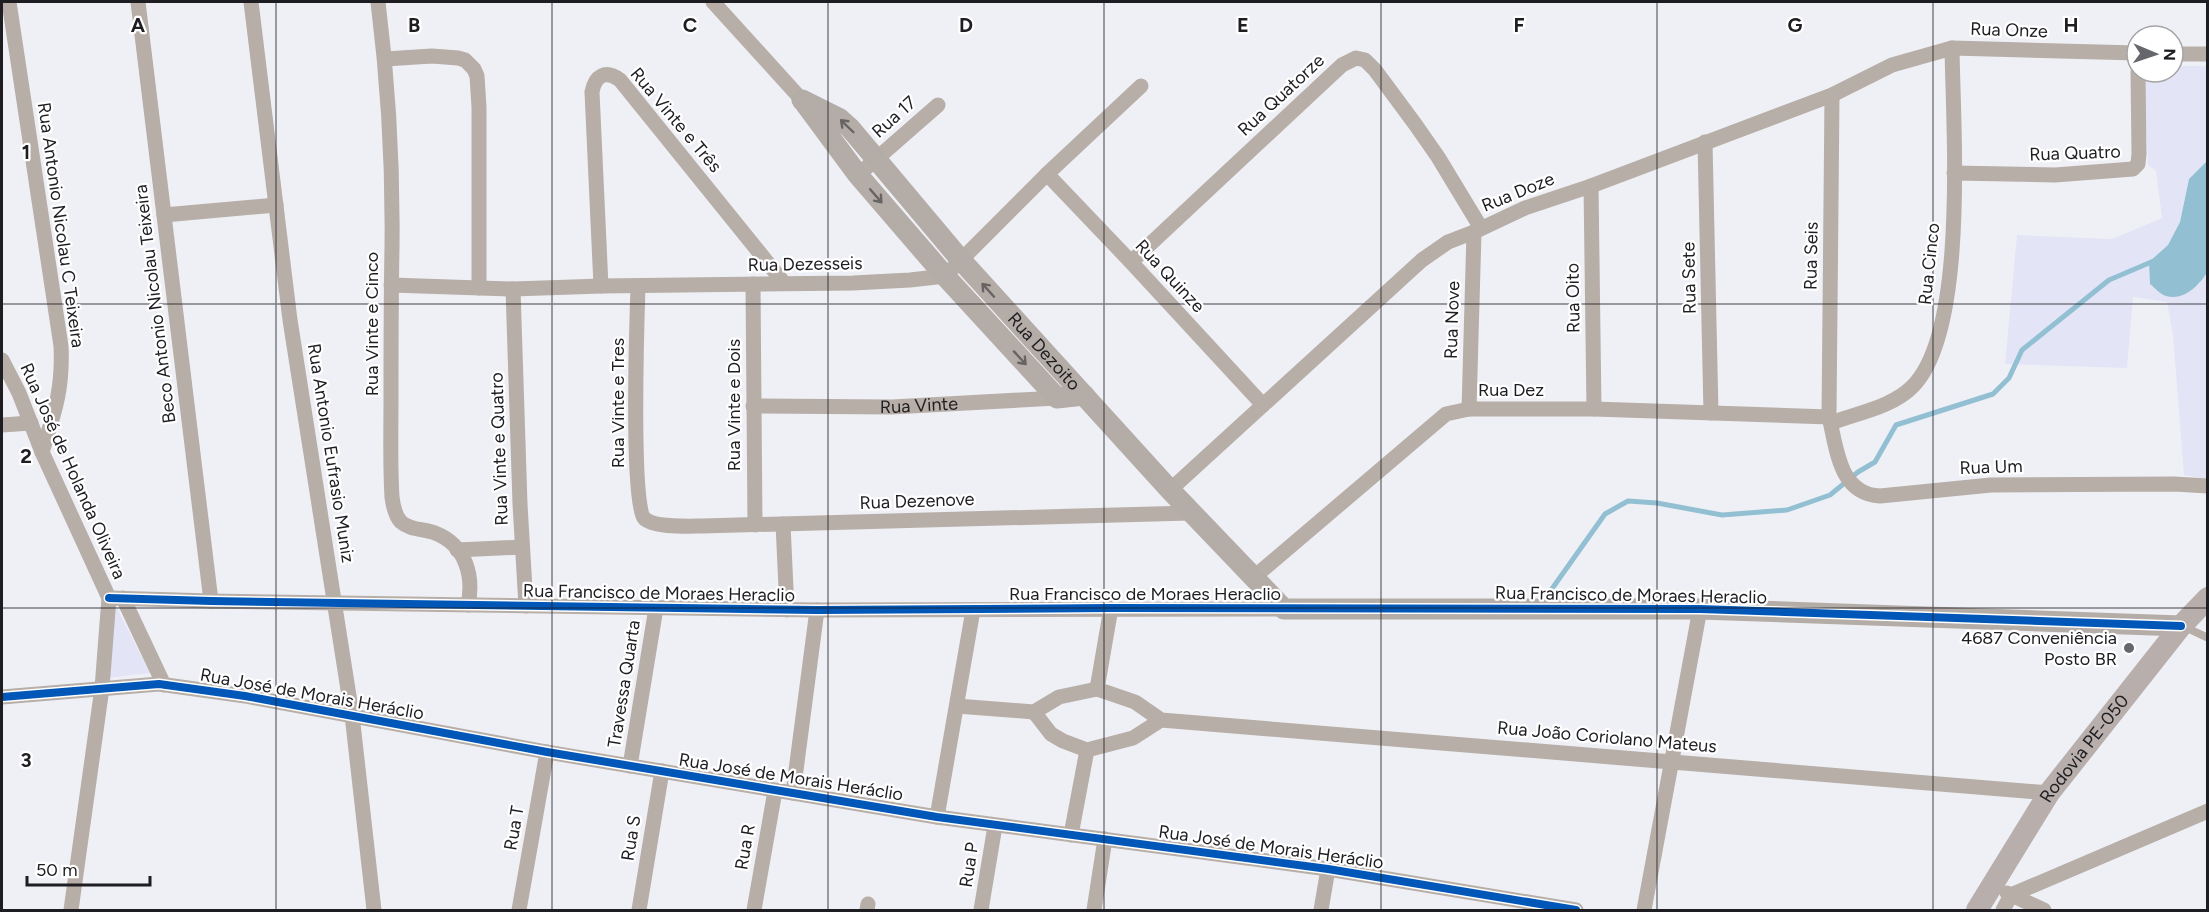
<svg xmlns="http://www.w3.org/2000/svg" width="2209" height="912" font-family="Figtree,sans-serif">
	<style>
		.green { fill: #e3e5f7 }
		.water { fill: #92c0d2 }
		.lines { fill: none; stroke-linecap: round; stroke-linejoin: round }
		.stream { stroke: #92c0d2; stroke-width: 5 }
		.lane { stroke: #b7aea7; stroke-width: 8 }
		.street { stroke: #b7aea7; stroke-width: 15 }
		.secondary { stroke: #b4aca6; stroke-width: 21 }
		.primary { stroke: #b8afac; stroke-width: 22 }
		.cycleway-casing { stroke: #fff; stroke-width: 11 }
		.cycleway { stroke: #0057b8; stroke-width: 8 }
		.oneway { stroke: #686464 }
		.grid { fill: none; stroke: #1d1d22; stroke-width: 1.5; stroke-opacity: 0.55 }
		.poi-dot { fill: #66676c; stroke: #fff; stroke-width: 2 }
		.labels { text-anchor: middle; stroke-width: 4.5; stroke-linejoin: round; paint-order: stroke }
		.street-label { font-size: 18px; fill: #1d1d22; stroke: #fff }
		.poi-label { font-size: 18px; fill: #1d1d22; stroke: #fff; text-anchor: end }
		.grid-label { font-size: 20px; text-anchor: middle; font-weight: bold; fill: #1d1d22; stroke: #fff; stroke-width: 4.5; stroke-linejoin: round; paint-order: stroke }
	</style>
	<rect width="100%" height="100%" fill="#eff0f6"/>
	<!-- green -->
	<path class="green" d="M2173,66H2207V161L2189,179L2180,222L2168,245L2149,262L2198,285L2207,273V479L2184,475L2173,336L2167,302L2133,297L2127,368L2005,364L2017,235L2112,239L2162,218L2156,171L2148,165L2144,72H2173Z
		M116,606L150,673L107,678Z"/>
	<!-- water -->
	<path class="water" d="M2207,161V273C2198,286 2184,301 2166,296C2161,295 2155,288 2150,284L2149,262L2168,245L2180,222L2189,179Z"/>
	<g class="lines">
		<!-- stream -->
		<path class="stream" d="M1549,593L1605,514L1628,501L1657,503L1722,515L1787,510L1830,495L1858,472L1875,462L1896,425L1993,394L2009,378L2022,350L2109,280L2156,260"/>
		<!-- lane -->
		<path class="lane" d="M2185,627L2208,638"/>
		<!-- street -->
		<g class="street">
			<path d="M9,2L61,346C63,389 55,411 42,452"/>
			<path d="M138,2L211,601"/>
			<path d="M251,2L290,320L352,715L374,910"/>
			<path d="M378,2C388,82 393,165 392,247C391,298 391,350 391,401C391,433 390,465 392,497C393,505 395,516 401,522C410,530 424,529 435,533C466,545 474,576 468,605"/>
			<path d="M713,2L802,100"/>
			<path d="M2173,54H2208"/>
			<path d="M385,59L432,56L458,58L465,60L474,69L477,76L479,107V288"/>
			<path d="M1832,95L1829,417C1837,449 1839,494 1880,496L1991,485L2174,484L2208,486"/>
			<path d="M1705,142L1711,413"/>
			<path d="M1954,173L2055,175L2133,169L2138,164L2139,154L2138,72"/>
			<path d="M1047,174L1131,262L1263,405"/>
			<path d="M858,175L938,105"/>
			<path d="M1591,186L1594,409"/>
			<path d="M164,215L276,205"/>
			<path d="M1131,262L1342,65L1356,58L1365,60L1375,70L1415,124L1438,157L1481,228"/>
			<path d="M753,284L755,525"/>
			<path d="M391,285L513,289L601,286L853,283L910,280L945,276L1047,174L1141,86"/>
			<path d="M601,286L592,92C595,76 605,69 620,80L784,283"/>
			<path d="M638,286C637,316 631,505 644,518C653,528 689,526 702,526L1191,513"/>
			<path d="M513,289L520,504L526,606"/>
			<path d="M2,360L19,393L42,452L109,598L102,688L71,910"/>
			<path id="s1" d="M753,406L892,407L1057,398"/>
			<path d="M1469,409L1474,232"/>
			<path d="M1831,423C1857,413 1893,407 1913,386C1968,330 1953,126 1952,48"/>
			<path d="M2,425L31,423"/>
			<path d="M1170,490L1422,260L1448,242L1474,232L1525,208L1591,186L1832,95L1892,65L1952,48L2137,53"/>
			<path d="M783,524L787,610"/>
			<path d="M457,550L522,547"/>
			<path d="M1253,578L1446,414L1469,409H1594L1829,417"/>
			<path d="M109,598L211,601L817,610L1284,609"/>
			<path d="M123,598L164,685"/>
			<path d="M1097,689L1111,608"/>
			<path d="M2,697L159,684L245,696L547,752L937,817L1328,869L1576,910"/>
			<path d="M957,706L1034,712L1059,697L1097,689L1135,702L1161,720L2049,793"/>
			<path d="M1034,712L1051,734L1063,741L1087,750L1133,738L1161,720"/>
			<path d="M630,766L656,608"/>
			<path d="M793,793L817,610"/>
			<path d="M937,817L973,610"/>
			<path d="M1071,835L1087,750"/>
			<path d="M2007,893L2044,910"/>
			<path d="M519,910L547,752"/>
			<path d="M639,910L662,771"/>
			<path d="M754,910L775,791"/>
			<path d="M867,910L868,904"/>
			<path d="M981,910L995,826"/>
			<path d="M1094,910L1105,839"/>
			<path d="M1321,910L1328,869"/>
			<path d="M1644,910L1700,609"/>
			<path d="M2003,910L2011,895L2208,811"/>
		</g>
		<!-- secondary -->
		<g class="secondary">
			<path id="s2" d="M802,100L840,119L850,128L960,259L1170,490L1284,609H1700L2181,626"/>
			<path d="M804,102L858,175L945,276L1057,398L1084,395"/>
		</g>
		<!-- primary -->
		<path class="primary" id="s3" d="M1977,910L2049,793L2181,626L2208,598"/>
		<!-- cycleway casing -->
		<g class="cycleway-casing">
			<path id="cycleway" d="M109,598L211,601L817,610L1111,608L1700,609L2181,626
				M2,697L159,684L245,696L547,752L937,817L1328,869L1576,910"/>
		</g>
		<!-- cycleway -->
		<use href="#cycleway" class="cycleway"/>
	</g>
	<!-- one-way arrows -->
	<defs><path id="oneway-shaft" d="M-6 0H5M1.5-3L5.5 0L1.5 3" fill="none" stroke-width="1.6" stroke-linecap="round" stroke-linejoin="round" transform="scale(1.5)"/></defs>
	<g class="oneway">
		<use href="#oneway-shaft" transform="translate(847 126) rotate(-136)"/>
		<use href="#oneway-shaft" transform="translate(876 196) rotate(49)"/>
		<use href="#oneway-shaft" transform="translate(988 290) rotate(-132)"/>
		<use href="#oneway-shaft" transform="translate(1020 358) rotate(47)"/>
	</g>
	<!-- grid -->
	<path class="grid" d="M276,2V910M552,2V910M828,2V910M1104,2V910M1381,2V910M1657,2V910M1933,2V910M2,304H2208M2,608H2208"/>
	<!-- markers -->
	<circle class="poi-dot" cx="2129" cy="648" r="6"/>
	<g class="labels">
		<!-- street labels -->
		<g class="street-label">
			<text transform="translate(2009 30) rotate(2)" y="6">Rua Onze</text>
			<text transform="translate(1281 95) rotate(-43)" y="6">Rua Quatorze</text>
			<text transform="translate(894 117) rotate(-42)" y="6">Rua 17</text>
			<text transform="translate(676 120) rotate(50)" y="6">Rua Vinte e Três</text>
			<text transform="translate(2075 153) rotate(-2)" y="6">Rua Quatro</text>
			<text transform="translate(1518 192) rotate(-22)" y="6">Rua Doze</text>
			<text transform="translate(61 225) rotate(82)" y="6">Rua Antonio Nicolau C Teixeira</text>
			<text transform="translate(1811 256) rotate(-89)" y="6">Rua Seis</text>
			<text transform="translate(805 264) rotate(-1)" y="6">Rua Dezesseis</text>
			<text transform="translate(1929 264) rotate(-84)" y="6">Rua Cinco</text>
			<text transform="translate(1170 276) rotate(47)" y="6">Rua Quinze</text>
			<text transform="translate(1689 278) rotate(-91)" y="6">Rua Sete</text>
			<text transform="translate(1573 298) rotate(-91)" y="6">Rua Oito</text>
			<text transform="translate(155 304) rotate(-97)" y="6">Beco Antonio Nicolau Teixeira</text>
			<text transform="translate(1452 320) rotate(-88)" y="6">Rua Nove</text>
			<text transform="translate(372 324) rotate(-90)" y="6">Rua Vinte e Cinco</text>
			<text dy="6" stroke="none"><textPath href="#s2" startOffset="352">Rua Dezoito</textPath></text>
			<text x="1511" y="396">Rua Dez</text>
			<text transform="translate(618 403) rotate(-90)" y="6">Rua Vinte e Tres</text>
			<text transform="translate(734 405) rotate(-90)" y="6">Rua Vinte e Dois</text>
			<text dy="6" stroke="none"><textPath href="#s1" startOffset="166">Rua Vinte</textPath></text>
			<text transform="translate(499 449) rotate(-92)" y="6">Rua Vinte e Quatro</text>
			<text transform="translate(331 453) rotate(81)" y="6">Rua Antonio Eufrasio Muniz</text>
			<text transform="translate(1991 467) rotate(-2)" y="6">Rua Um</text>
			<text transform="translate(73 471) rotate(66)" y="6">Rua José de Holanda Oliveira</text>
			<text transform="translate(917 501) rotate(-2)" y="6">Rua Dezenove</text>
			<text transform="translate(659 593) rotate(1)" y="6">Rua Francisco de Moraes Heraclio</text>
			<text x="1145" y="600">Rua Francisco de Moraes Heraclio</text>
			<text transform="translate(1631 595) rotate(1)" y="6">Rua Francisco de Moraes Heraclio</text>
			<text transform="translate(624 684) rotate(-81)" y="6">Travessa Quarta</text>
			<text transform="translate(312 694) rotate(10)" y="6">Rua José de Morais Heráclio</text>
			<text transform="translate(1607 737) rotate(5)" y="6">Rua João Coriolano Mateus</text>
			<text dy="6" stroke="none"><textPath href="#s3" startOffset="194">Rodovia PE-050</textPath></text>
			<text transform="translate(791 777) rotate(9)" y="6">Rua José de Morais Heráclio</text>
			<text transform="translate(514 828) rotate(-80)" y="6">Rua T</text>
			<text transform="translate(631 838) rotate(-81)" y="6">Rua S</text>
			<text transform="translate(745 847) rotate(-80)" y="6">Rua R</text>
			<text transform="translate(1271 847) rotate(8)" y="6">Rua José de Morais Heráclio</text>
			<text transform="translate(969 865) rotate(-81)" y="6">Rua P</text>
		</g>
		<!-- poi labels -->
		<g class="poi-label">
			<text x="2117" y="644">4687 Conveniência<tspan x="2117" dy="21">Posto BR</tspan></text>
		</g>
	</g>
	<g class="grid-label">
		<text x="138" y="32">A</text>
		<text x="414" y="32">B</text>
		<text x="690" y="32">C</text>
		<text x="966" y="32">D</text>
		<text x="1243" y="32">E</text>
		<text x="1519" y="32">F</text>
		<text x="1795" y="32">G</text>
		<text x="2071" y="32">H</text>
		<text x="26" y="159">1</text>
		<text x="26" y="463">2</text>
		<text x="26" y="767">3</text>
	</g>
	<!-- border -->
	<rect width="2209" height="912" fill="none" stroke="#1d1d22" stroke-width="6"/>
	<!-- north arrow -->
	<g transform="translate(2155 54) rotate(92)"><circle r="28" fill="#ffffff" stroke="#a5a5a7" stroke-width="1.5"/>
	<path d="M0-4.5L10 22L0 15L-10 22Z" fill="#66676c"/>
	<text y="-9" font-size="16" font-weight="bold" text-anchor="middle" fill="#1d1d22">N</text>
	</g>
	<!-- scale -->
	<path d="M27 876v9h123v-9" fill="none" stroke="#1d1d22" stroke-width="3"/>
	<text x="36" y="876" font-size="18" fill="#1d1d22" stroke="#ffffff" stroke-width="4.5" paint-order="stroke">50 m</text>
</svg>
